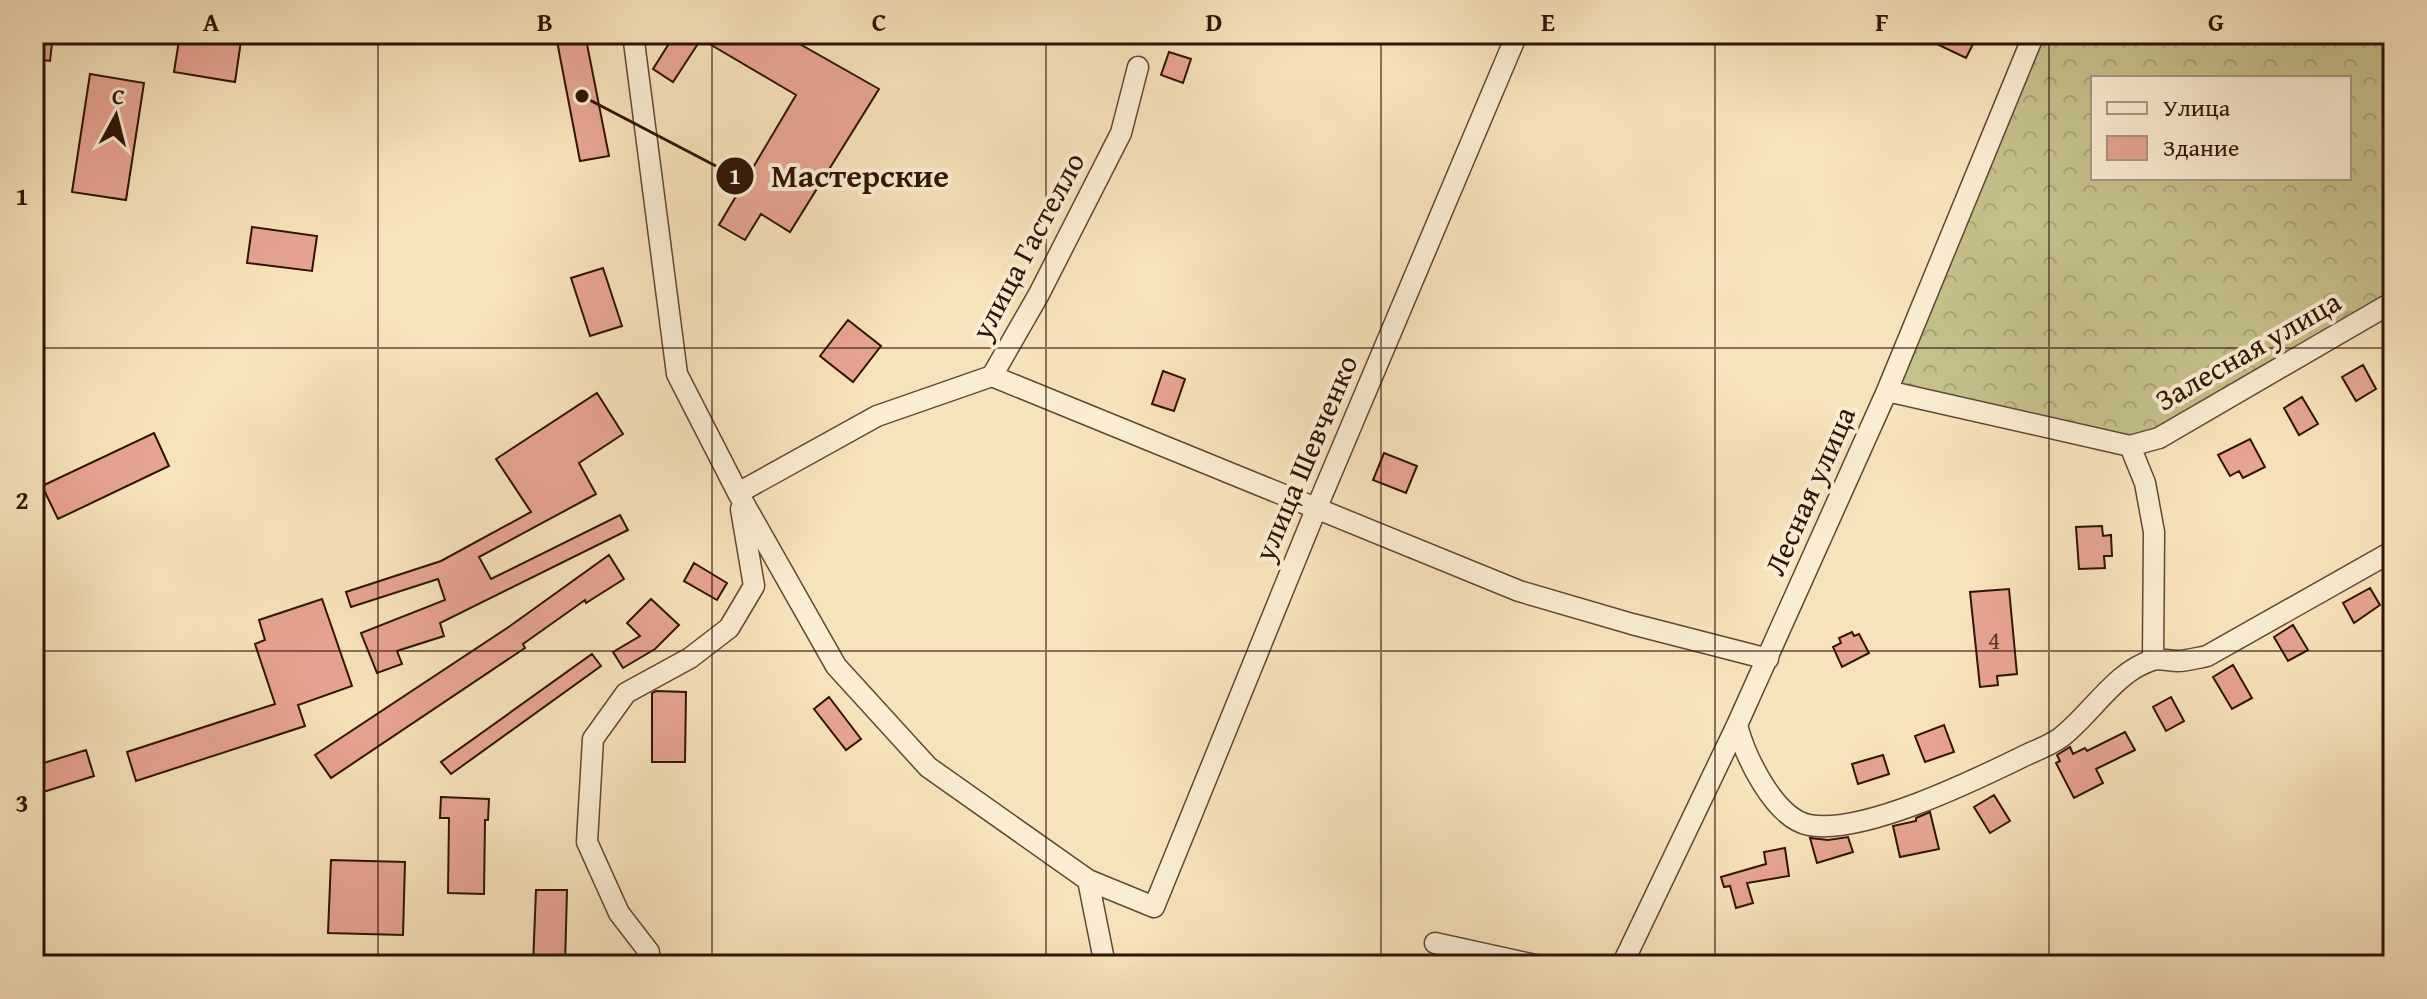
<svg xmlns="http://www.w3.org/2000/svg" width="2427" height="999" font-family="'Gentium Book Plus',serif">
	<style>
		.forest { fill: url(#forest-crowns); stroke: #7a6a49; stroke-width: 2; fill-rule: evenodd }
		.building { fill: #e8a493; stroke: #2e1307; stroke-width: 2 }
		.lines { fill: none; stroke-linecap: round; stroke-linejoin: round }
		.street-casing { stroke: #604734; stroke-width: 23 }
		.street { stroke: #faedd3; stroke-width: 20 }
		.grid { fill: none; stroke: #2e1307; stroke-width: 2; stroke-opacity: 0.55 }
		.labels { text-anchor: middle; stroke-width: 8; stroke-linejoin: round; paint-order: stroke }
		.number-label { font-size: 26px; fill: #5c372a }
		.street-label { font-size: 30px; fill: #2e1307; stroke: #faedd3 }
		.leader { fill: none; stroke: #2e1307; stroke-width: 3 }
		.callout-dot { fill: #2e1307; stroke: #faedd3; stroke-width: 3 }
		.mark-label { font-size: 24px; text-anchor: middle; font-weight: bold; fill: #fff }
		.callout-label { font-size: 32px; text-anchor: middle; font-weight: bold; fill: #2e1307; stroke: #faedd3; stroke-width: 8; stroke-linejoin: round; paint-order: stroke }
		.neatline { fill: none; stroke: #2e1307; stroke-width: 3 }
		.grid-label { font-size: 26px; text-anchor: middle; font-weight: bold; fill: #2e1307 }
	</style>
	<defs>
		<pattern id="forest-crowns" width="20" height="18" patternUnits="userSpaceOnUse" patternTransform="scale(2)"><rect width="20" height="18" fill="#c5c18b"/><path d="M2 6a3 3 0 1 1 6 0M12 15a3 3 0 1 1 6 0" fill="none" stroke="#aaa576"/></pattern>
	</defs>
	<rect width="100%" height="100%" fill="#f7e3bb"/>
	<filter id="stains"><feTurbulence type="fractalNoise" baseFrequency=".0025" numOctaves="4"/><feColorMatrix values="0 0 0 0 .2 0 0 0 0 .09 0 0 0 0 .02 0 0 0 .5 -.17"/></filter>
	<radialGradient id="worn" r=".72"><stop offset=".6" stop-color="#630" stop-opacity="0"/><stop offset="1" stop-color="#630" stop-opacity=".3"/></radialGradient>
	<!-- forest -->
	<path class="forest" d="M2034,34H2393V302L2130,446L1887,391ZM2093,78H2349V178H2093Z"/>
	<!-- building -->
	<path class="building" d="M34,34H53L50,61L34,59Z
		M180,34H242L235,82L174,72Z
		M565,34H585L609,156L580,161L556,36Z
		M675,34H782L879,89L790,232L761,214L745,240L719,225L796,95L701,39L673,82L653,69Z
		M1916,34H1978L1966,58Z
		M1169,52L1191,59L1183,83L1161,75Z
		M90,74L144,83L126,200L72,192Z
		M252,227L317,236L312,271L247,263Z
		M603,268L622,326L590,336L571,278Z
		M848,320L881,346L853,382L820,356Z
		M2363,365L2376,389L2356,401L2342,377Z
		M1163,371L1185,379L1174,411L1152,404Z
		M597,393L623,434L579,463L596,494L479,557L491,579L620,515L628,530L440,623L444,636L397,651L402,664L377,673L361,633L445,600L438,579L351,607L346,592L441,561L531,512L496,459Z
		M2302,397L2318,424L2299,435L2284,408Z
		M154,433L169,466L58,519L42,486Z
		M2250,439L2265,467L2243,478L2239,471L2230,476L2218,455Z
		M1384,453L1417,466L1406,493L1373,480Z
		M2102,526L2103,536L2111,535L2112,556H2104L2105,568L2079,569L2076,527Z
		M609,555L624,579L586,603L585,600L523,644L525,648L331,778L315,755L510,626Z
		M694,563L727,583L717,600L684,581Z
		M2370,588L2380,605L2354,623L2343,603Z
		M2009,589L2017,674L1997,676L1998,685L1980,687L1970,592Z
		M322,599L352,686L298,705L305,726L136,781L127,752L275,704L255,644L265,640L259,620Z
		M651,599L679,625L655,649L623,668L613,652L640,636L627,623Z
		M2293,625L2308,650L2288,661L2274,637Z
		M1852,632L1854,636L1859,634L1869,653L1842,667L1833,647L1841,643L1839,638Z
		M592,654L601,666L451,774L441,762Z
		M2233,665L2252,698L2232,709L2213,677Z
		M656,691L686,692L685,762H652V693Z
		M829,697L861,739L846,750L814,709Z
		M2171,697L2184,721L2166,731L2153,707Z
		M1944,725L1954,752L1925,762L1915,736Z
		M2125,732L2135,750L2096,769L2103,783L2074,798L2056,763L2060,761L2057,755L2070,747L2073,754L2085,748L2087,751Z
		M86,750L94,776L34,795V766Z
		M1883,755L1889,774L1858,784L1852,764Z
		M1994,795L2010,821L1990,833L1974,807Z
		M441,797L489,799L488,820H485L484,894L448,893L449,818H440Z
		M1930,812L1939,849L1900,857L1893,826L1916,821V818Z
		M1848,837L1853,852L1817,863L1810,838L1828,840Z
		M1785,848L1789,876L1747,883L1753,903L1736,908L1730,886L1724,887L1721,877L1766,864L1764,852Z
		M331,860L405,862L403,935L328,933Z
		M536,890H567L565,965H533Z"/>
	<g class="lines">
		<!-- street casing -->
		<g class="street-casing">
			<path id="street" d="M633,34L677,374L738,493L836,666L928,767L1088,880L1154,907L1317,507L1517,34
				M992,376L1519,591L1632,624L1768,659
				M1887,391L2130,446L2159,438L2393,302
				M2130,446L2145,483L2154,532L2153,660
				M738,493L877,416L992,376L1039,294L1121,133L1138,67
				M1737,725C1745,756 1774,818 1809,825C1862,835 1973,781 2022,757C2034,751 2049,746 2060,738C2090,716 2115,671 2153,660C2160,658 2169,661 2177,661C2187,661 2197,658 2207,656L2393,551
				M1088,880L1105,965
				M1435,943L1535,965
				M648,965L649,952L619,913L587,842L593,739L626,693L690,658L729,628L754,586L741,509
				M1622,965L1737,725L1887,391L2034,34"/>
		</g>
		<!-- street -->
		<use href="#street" class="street"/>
	</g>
	<!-- grid -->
	<path class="grid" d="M378,34V965M712,34V965M1046,34V965M1381,34V965M1715,34V965M2049,34V965M34,348H2393M34,651H2393"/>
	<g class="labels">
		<!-- number labels -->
		<g class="number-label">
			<text x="1994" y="649">4</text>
		</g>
		<!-- street labels -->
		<g class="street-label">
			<text transform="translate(1028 246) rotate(-62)" y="10">улица Гастелло</text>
			<text transform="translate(2248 351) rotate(-30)" y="10">Залесная улица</text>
			<text transform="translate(1306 458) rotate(-67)" y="10">улица Шевченко</text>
			<text transform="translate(1810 491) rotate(-66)" y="10">Лесная улица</text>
		</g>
	</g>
	<!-- callouts -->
	<path class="leader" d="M582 96L735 176"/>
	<g class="callout-dot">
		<circle cx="582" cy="96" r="8"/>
		<circle cx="735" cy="176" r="20"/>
	</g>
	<g class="mark-label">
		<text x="735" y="184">1</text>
	</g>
	<g class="callout-label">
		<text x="860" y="187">Мастерские</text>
	</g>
	<!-- margin -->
	<rect width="2427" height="999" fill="none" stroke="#f7e3bb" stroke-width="88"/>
	<!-- legend -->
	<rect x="2091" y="76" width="260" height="104" fill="#faedd3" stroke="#a89681" stroke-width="2"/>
	<rect x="2107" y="102" width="40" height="12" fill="#faedd3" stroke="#a89681" stroke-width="2"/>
	<text x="2163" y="116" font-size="24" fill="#2e1307">Улица</text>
	<rect x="2107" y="136" width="40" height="24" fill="#e8a493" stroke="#a89681" stroke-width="2"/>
	<text x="2163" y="156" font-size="24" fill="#2e1307">Здание</text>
	<!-- north arrow -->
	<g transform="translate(116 116) rotate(7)" stroke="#faedd3" stroke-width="6" paint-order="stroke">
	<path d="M0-6L14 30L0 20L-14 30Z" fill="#2e1307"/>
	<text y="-12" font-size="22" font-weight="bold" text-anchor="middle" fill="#2e1307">С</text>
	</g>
	<rect x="44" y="44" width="2339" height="911" class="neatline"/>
	<g class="grid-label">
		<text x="211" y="31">A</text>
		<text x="545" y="31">B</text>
		<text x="879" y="31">C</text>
		<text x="1214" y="31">D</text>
		<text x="1548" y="31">E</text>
		<text x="1882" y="31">F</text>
		<text x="2216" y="31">G</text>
		<text x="22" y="205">1</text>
		<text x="22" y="509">2</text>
		<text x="22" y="812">3</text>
	</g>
	<rect width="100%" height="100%" filter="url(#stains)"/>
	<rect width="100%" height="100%" fill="url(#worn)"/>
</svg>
